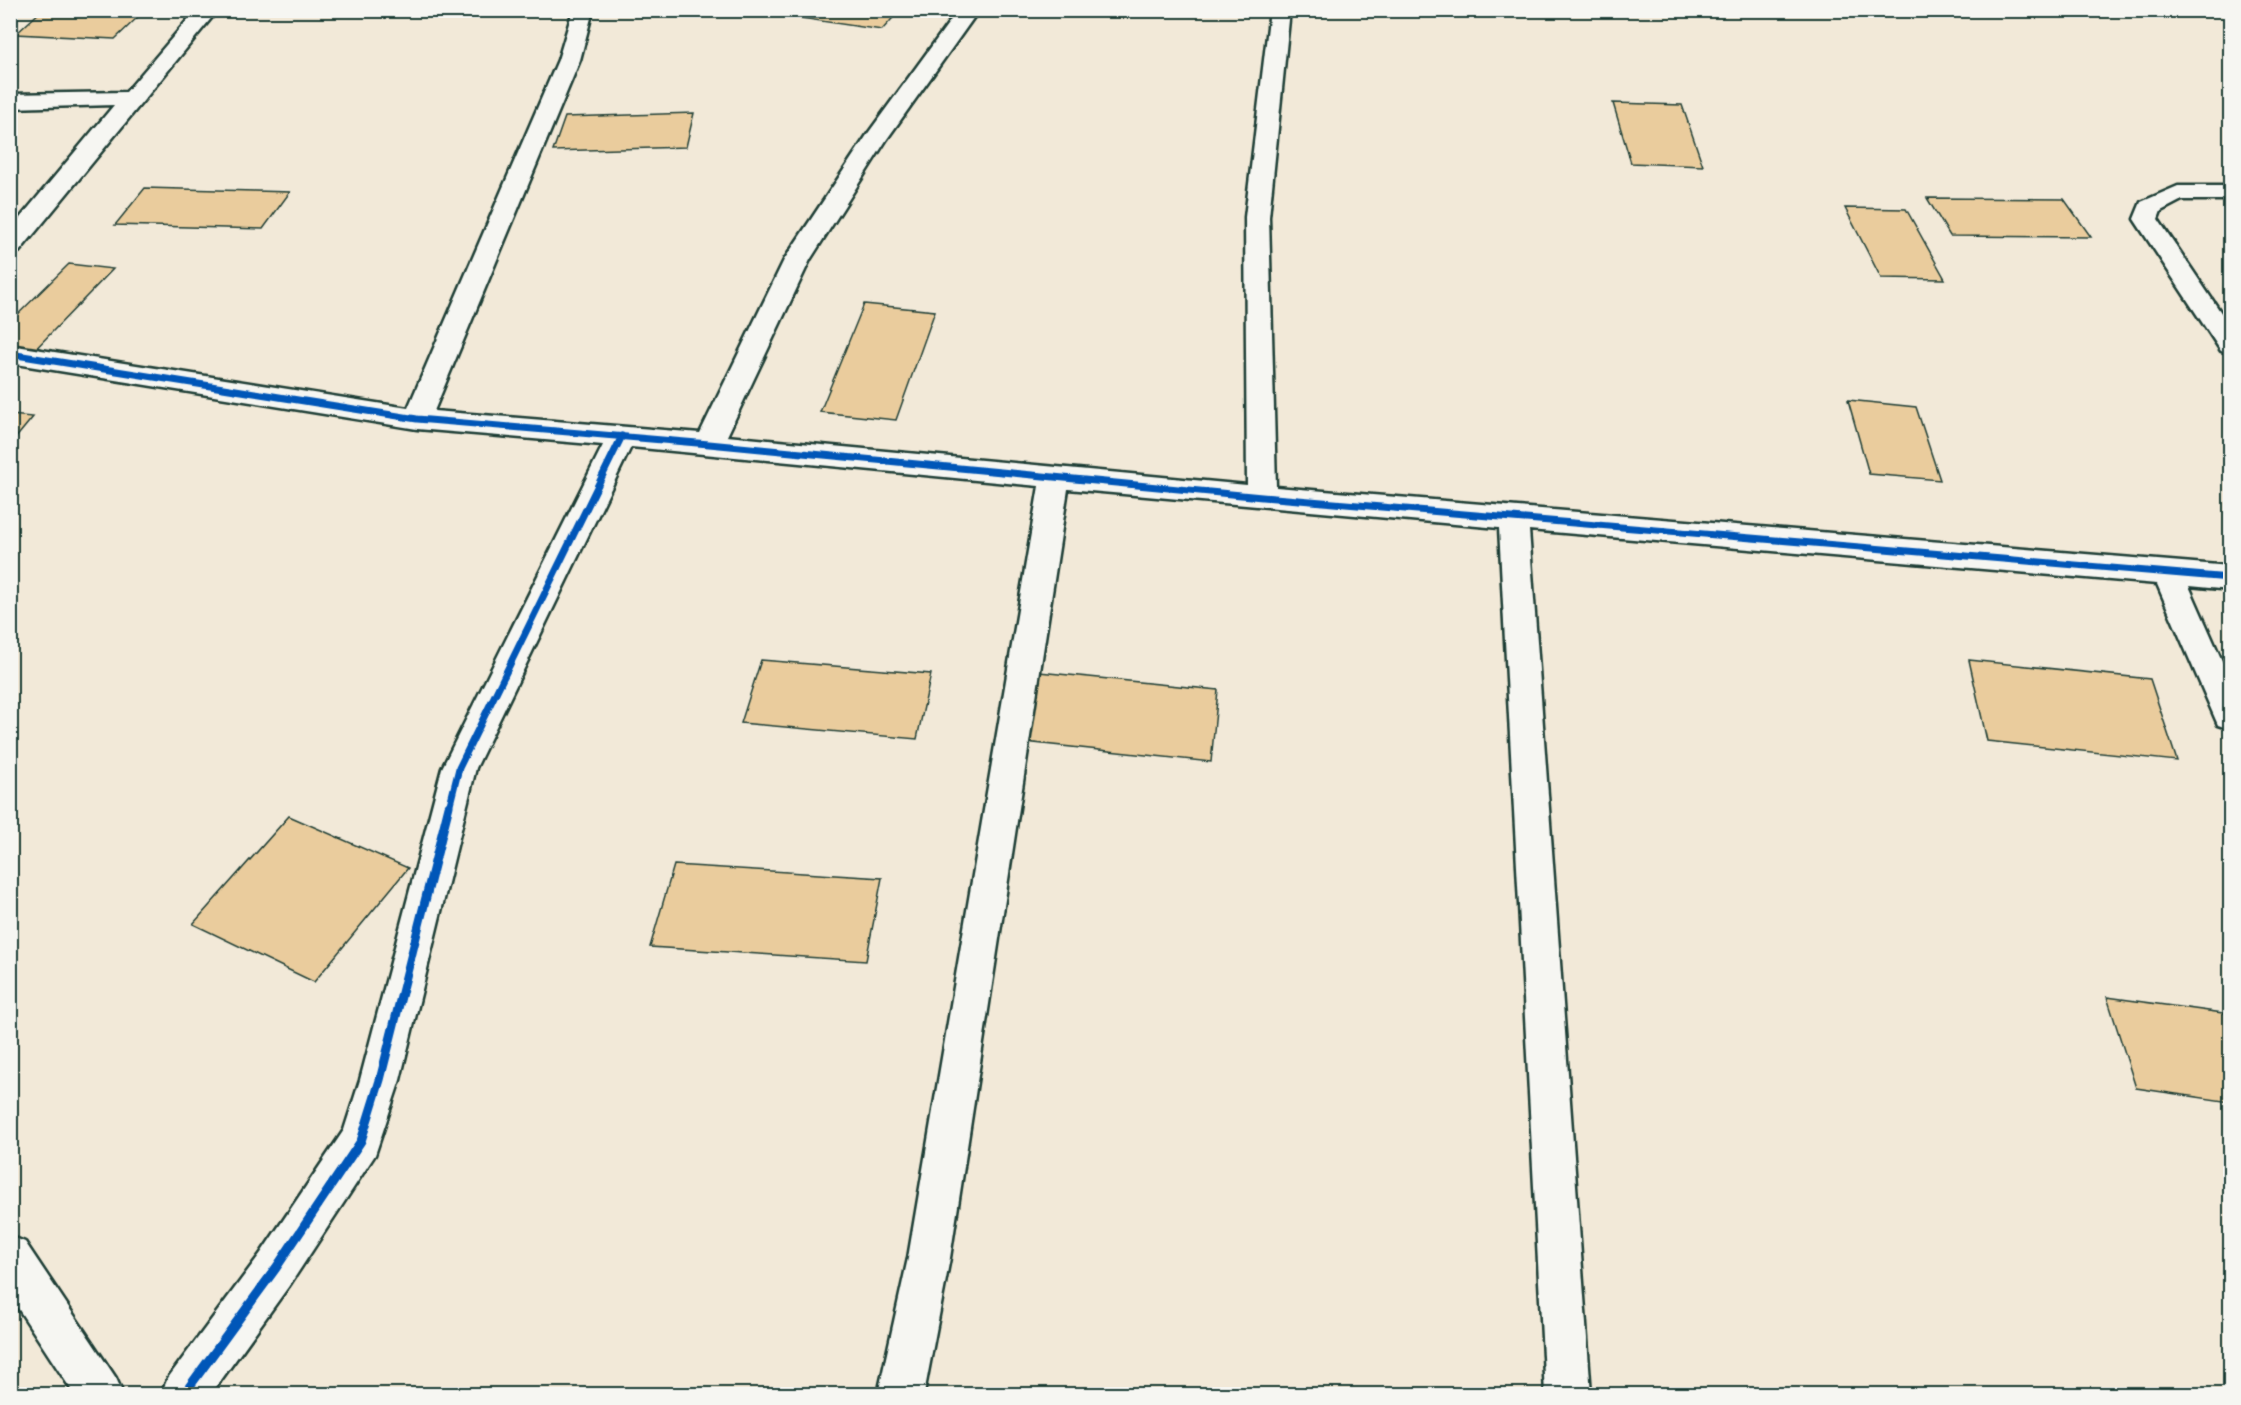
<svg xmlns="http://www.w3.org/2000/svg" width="2241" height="1405" font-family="Dekko,sans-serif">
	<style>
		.building { fill: #eacc9d; stroke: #1f3d34; stroke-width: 1.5 }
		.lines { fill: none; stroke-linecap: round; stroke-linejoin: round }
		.minor-casing { stroke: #1f3d34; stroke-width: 5 }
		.minor { fill: #f6f6f2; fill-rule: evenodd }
		.cycleway-far1-casing { stroke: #f6f6f2; stroke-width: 10 }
		.cycleway-casing { stroke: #f6f6f2; stroke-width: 13 }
		.cycleway-far1 { stroke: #0057b8; stroke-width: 7 }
		.cycleway { stroke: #0057b8; stroke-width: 9 }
	</style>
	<rect width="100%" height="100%" fill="#f2e9d8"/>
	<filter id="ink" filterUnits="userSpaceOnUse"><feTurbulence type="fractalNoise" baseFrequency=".0167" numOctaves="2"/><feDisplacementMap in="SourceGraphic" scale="12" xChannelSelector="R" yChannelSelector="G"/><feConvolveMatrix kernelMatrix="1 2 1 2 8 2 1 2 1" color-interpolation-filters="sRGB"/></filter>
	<g filter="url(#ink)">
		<!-- building -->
		<path class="building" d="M42,10H58L140,15L115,39L16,34Z
			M774,10H900L882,30L773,14Z
			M1613,103L1682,105L1703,166L1631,163Z
			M694,113L686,147L553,151L565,117Z
			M145,188L290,192L263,229L115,225Z
			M1927,198L2064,199L2091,237L1950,236Z
			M1845,208L1906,209L1945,279L1881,278Z
			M69,264L113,269L23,362L10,360V322Z
			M864,304L935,311L896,420L820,412Z
			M1848,400L1916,407L1940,480L1869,474Z
			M10,415L33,417L10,445Z
			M761,660L931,674L917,739L741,723Z
			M1969,660L2150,679L2177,761L1987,741Z
			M1039,672L1218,690L1211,762L1025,742Z
			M289,816L408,868L314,982L193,924Z
			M674,865L882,878L866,961L650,947Z
			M2107,997L2230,1014V1102L2136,1088Z"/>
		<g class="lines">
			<!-- minor casing -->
			<g class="minor-casing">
				<path id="minor" d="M196,10H218L19,252L10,255V230L114,105L10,108V94L126,92Z
					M573,10H593L580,60L434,411L700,433L784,260L869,132L958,10H979L887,139L810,260L727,436L1247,485L1245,217L1270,10H1290L1269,217L1276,487L2230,566V590L2189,586L2230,679V729L2218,725L2157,584L1529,530L1591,1394H1545L1499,528L1068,489L950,1258L924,1394H878L908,1258L1039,486L631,447L476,768L400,1080L375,1155L291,1283L211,1394H161L168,1378L261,1253L344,1130L360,1080L442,768L603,445L417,429L10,363V345L408,408L558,60Z
					M2178,186H2230V200H2182L2161,211L2158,219L2230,326V354L2221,351L2134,219L2141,202Z
					M10,1236L25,1242L116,1378L123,1394H74L10,1296Z"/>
			</g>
			<!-- minor -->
			<use href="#minor" class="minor"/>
			<!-- cycleway-far1 casing -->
			<g class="cycleway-far1-casing">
				<path id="cycleway-far1" d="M10,354L417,419L709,444L1262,497L2230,578
					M449,808L459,768L622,436"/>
			</g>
			<!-- cycleway casing -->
			<g class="cycleway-casing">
				<path id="cycleway" d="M184,1394L276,1268L361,1141L380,1080L449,806"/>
			</g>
			<!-- cycleway-far1 -->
			<use href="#cycleway-far1" class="cycleway-far1"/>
			<!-- cycleway -->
			<use href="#cycleway" class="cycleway"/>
		</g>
	</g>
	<!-- margin -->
	<rect width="2241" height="1405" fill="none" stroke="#f6f6f2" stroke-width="36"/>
	<rect x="18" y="18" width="2205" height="1369" fill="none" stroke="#1f3d34" stroke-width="2" filter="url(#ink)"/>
</svg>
